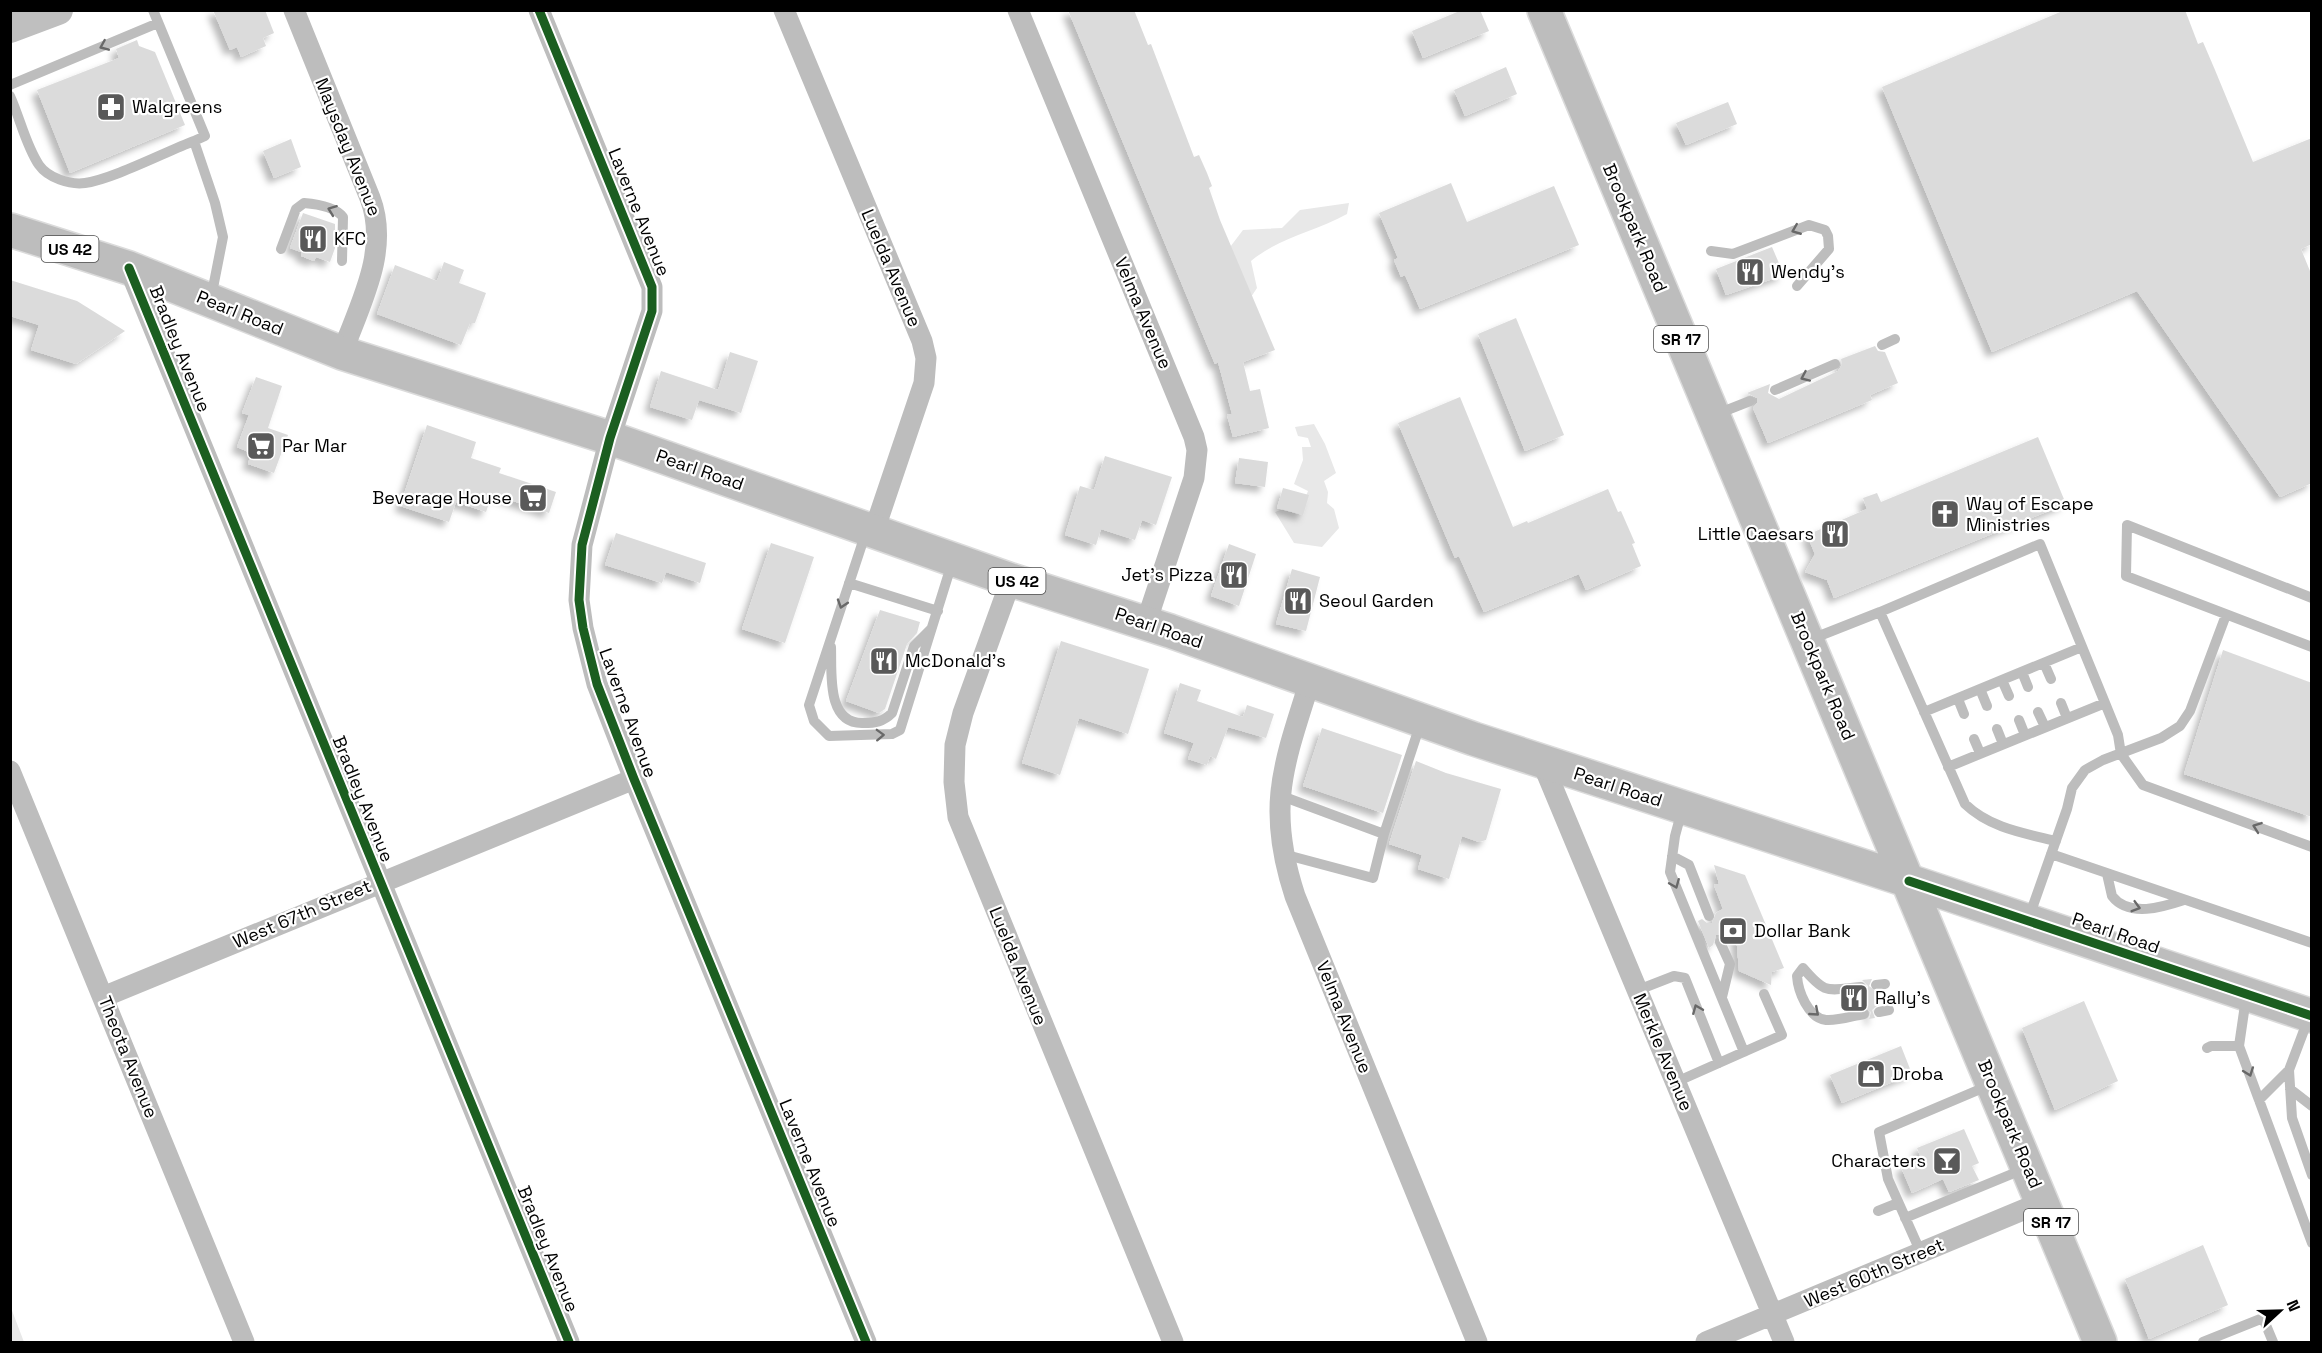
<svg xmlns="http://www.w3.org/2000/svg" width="2322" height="1353" font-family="'Space Grotesk',sans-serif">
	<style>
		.green { fill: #e8e8e8 }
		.building { fill: #dbdbdb; filter: url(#shadow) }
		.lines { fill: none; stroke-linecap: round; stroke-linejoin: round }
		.primary-casing { stroke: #dbdbdb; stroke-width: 36 }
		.service { stroke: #bdbdbd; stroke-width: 10 }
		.minor { stroke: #bdbdbd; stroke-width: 21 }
		.secondary { stroke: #bfbfbf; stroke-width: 30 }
		.primary { stroke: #bdbdbd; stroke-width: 33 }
		.cycleway-casing { stroke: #fff; stroke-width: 13 }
		.cycleway { stroke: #1b5e20; stroke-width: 9 }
		.oneway { stroke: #686868 }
		.labels { text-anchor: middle; stroke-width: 4.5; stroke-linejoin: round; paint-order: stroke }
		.shield { fill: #fff; stroke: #4c4c4c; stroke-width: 1.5 }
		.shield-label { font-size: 16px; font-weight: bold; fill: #000 }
		.poi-label { font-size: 18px; fill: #000; stroke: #fff; text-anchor: start }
		.street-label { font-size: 18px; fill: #000; stroke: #fff }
	</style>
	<defs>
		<filter id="shadow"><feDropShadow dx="-5.5" dy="5.5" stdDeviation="3" flood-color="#0004"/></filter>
	</defs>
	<rect width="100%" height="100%" fill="#fff"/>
	<!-- green -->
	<path class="green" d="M1349,203L1347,214C1314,232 1280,237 1251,261L1257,288L1247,303L1241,287L1243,274L1231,273L1221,259L1243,230L1282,228L1300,210Z
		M1314,424L1325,444L1336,473L1324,481L1328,492L1327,503L1334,509L1339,528L1322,547L1294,543L1275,512L1304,501L1308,491L1294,484L1303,460L1302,447H1311L1308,438L1298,436L1295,427Z
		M11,1308L24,1342H11Z"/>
	<!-- building -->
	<path class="building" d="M213,10H265L274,33L263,38L266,46L241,57L237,47L230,50Z
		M1068,10H1134L1148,45L1151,44L1194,157L1199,155L1207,173L1212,186L1209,188L1220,220L1275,350L1243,362L1250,391L1260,389L1269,428L1233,437L1227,415L1232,414L1218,362L1215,364Z
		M1462,10H1480L1489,31L1423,58L1412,31Z
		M2065,10H2185L2198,44L2203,42L2215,70L2253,162L2312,138V244L2301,249L2312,276V483L2280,497L2137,291L1992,352L1882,87Z
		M137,40L139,46L155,52L185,125L70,173L37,90L119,58L116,49Z
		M1506,67L1517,94L1465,116L1454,90Z
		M1728,102L1737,124L1686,145L1676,123Z
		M291,139L301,167L274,178L263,151Z
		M1451,183L1467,222L1554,186L1579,245L1420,309L1405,275L1401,277L1394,260L1398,258L1379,213Z
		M303,213L335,224V248L330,262L316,257L314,261L301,256V252L290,248Z
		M1772,247L1784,275L1726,295L1716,269Z
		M444,262L464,270L459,283L486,293L475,323H470L461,345L377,314L395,265L437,281Z
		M10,280L77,301L125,331L76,364L31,350L39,325L10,316Z
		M1516,318L1564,435L1525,451L1478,334Z
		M1875,346L1878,351L1885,352L1898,383L1870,395L1872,400L1768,443L1753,408L1757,403V398L1747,393L1770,384L1768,393L1779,399L1838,371L1842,365L1841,359Z
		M730,352L758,361L741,413L699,400L692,420L650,407L661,371L718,390Z
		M256,377L282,386L268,428L288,435L274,473L248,464L251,453L237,447L249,415L242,413Z
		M1460,397L1513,527L1527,521L1528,523L1608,489L1618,512L1621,511L1635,543L1632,544L1641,566L1586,590L1579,574L1484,612L1459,556L1455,558L1398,423Z
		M427,425L476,442L471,458L501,468L499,473L556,492L549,513L492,494L486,512L456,502L449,522L400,506Z
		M2038,437L2066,504L1834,598L1827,580L1805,572L1815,554L1807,535L1867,509L1863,498L1877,493L1881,502Z
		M1105,456L1172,477L1156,525L1142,520L1135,540L1101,529L1096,545L1065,535L1080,486L1094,490Z
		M1239,458L1268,462L1265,487L1235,483Z
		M1283,488L1309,495L1303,515L1277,508Z
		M616,533L706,563L700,583L666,572L662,583L605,565Z
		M771,543L814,557L785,643L742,629Z
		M1229,544L1256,554L1239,606L1211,596Z
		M1292,569L1320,577L1306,631L1276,624Z
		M880,610L920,622L917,633L907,644L885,709L879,713L846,701Z
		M1061,641L1149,669L1128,734L1079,718L1060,775L1022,763Z
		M2223,650L2312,683V817L2184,774Z
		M1180,683L1201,690L1197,701L1243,717L1247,705L1274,714L1266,738L1228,727L1216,759L1210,756L1207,765L1188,759L1194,743L1164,733Z
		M1322,728L1402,755L1383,813L1303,786Z
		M1416,761L1446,773L1501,789L1486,840L1479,842L1462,836L1449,879L1418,869L1422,855L1389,844Z
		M1714,865L1745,875L1784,968L1772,972L1771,985L1739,971L1736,934L1727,939L1721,935H1716L1713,945L1709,948L1698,921L1702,919L1707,923H1712L1716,913L1723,909L1714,885L1719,884Z
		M1872,979L1869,986L1877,992L1878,1005L1872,1010L1875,1018L1869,1019L1871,1012L1862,1006V994L1868,991V986L1862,980Z
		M2084,1001L2118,1081L2055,1110L2022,1028Z
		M1901,1046L1912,1074L1842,1103L1830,1075Z
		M1964,1129L1979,1163L1972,1166L1979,1180L1949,1192L1943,1179L1912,1193L1901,1167L1921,1158L1917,1148Z
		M2203,1245L2228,1305L2149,1339L2125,1279Z"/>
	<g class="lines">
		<!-- primary casing -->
		<g class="primary-casing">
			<path id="primary" d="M1544,10L2100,1342
				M10,230L129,268L342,353L610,438L1011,580L1170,631L1474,739L1909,881L2312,1016"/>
		</g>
		<!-- service -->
		<path class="service" d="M153,10L205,136L194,141L215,203L223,237L211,298
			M10,85L158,23
			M10,96C20,118 26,146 39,165C48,178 70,185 85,183C113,179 165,152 194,141
			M281,249L296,209L304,203C317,204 335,207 343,217L342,261
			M1711,251L1733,254L1809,225L1825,230L1828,236L1829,249L1797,286
			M1882,345L1895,339
			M1775,390L1835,364
			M1717,414L1750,401
			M866,532L809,705L814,721L829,736L892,734L900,730L952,563
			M849,583L938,611
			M2312,598L2127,525L2126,576L2312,647
			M1880,612L2040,544L2105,703L2118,735L2121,754L2143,785L2312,847
			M1809,640L1880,612L1965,804C1990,828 2023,833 2056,841
			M831,647C832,672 826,724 863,723C875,723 883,722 892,713L914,646L931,629
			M2044,663L2051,679
			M2022,672L2028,687
			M2002,680L2009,696
			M1980,689L1987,706
			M1958,699L1964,714
			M2061,703L2067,718
			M1924,712L2082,647
			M2038,712L2045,727
			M2019,720L2025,735
			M1997,729L2003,744
			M1974,739L1980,753
			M1948,767L2105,703
			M1279,795L1384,834L1420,725
			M1682,810L1675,836L1670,872L1744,1052
			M1283,854L1373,878L1384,834
			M2051,854L2312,943
			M1672,856L1689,865L1709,916
			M2107,874L2112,896C2129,918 2163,907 2184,900
			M2029,917L2067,809L2072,788L2085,770L2103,760L2161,738L2180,726L2190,711L2226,615
			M1720,942L1730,964L1722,997
			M1876,985L1885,984
			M1861,987C1827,990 1826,995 1803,968L1797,976C1798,991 1808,1018 1826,1020C1838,1021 1852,1016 1864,1014
			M1638,990L1674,976L1685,978L1719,1063
			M2246,998L2239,1046L2312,1243
			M1879,1012L1889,1010
			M2207,1048L2211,1046H2239
			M2289,1070L2309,1017
			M1676,1082L1782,1035L1764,994
			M2290,1089L2312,1106
			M2259,1100L2289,1070L2292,1118L2312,1175
			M1878,1211L1898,1203
			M1905,1218L2024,1169
			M1921,1253L1888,1179L1879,1132L1990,1085
			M2203,1342L2263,1318L2273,1342"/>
		<!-- minor -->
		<path class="minor" d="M294,10L370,198C390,250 360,304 342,353
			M539,10L652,287V311L610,438L582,545L579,600L583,628L597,684L634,779L866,1342
			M784,10L922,341L926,358L924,383L874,531
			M1018,10L1194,437L1197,450L1194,478L1146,623
			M129,268L569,1342
			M1011,580L963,713L955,745L954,782L958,817L1173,1342
			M1310,681C1283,766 1266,808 1295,896L1477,1342
			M1542,762L1784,1342
			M10,771L244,1342
			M103,997L634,779
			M1706,1342L2042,1202"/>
		<!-- secondary -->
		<path class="secondary" d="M10,28L58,10"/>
		<!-- primary -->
		<use href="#primary" class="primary"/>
		<!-- cycleway casing -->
		<g class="cycleway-casing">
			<path id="cycleway" d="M539,10L652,287V311L610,438L582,545L579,600L583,628L597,684L634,779L866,1342
				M129,268L569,1342
				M1909,881L2312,1016"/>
		</g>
		<!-- cycleway -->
		<use href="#cycleway" class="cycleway"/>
	</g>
	<!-- one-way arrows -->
	<defs><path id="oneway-chevron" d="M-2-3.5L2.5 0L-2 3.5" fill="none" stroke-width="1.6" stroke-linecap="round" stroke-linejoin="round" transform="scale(1.5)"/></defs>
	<g class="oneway">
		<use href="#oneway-chevron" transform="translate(104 46) rotate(157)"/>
		<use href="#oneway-chevron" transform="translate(332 210) rotate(-159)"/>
		<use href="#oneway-chevron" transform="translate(1796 230) rotate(158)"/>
		<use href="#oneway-chevron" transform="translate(1805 377) rotate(156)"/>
		<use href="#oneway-chevron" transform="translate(842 604) rotate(108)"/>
		<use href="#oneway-chevron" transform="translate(880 735) rotate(-2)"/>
		<use href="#oneway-chevron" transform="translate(2257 827) rotate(-160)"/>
		<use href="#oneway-chevron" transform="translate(1675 884) rotate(68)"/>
		<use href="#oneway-chevron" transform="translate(2136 907) rotate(16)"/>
		<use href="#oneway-chevron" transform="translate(1697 1009) rotate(-112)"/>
		<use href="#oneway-chevron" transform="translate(1815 1012) rotate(41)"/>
		<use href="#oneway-chevron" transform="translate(2249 1072) rotate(70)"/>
	</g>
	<!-- icons -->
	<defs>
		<g id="pharmacy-square" transform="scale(1.5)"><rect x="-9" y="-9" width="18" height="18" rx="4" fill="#595959" stroke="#fff"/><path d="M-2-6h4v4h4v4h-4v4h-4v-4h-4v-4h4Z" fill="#fff"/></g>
		<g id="restaurant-square" transform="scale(1.5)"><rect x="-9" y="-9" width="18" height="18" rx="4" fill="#595959" stroke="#fff"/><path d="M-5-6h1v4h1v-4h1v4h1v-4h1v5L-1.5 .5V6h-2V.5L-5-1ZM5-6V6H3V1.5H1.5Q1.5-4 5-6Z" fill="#fff"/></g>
		<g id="supermarket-square" transform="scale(1.5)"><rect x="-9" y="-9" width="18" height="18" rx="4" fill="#595959" stroke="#fff"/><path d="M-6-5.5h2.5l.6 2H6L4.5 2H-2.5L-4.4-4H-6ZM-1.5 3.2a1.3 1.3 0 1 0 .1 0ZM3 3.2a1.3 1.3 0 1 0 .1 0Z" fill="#fff"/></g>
		<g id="church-square" transform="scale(1.5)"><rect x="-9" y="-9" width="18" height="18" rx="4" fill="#595959" stroke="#fff"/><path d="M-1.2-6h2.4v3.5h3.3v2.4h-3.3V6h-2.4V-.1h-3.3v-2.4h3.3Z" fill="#fff"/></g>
		<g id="bank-square" transform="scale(1.5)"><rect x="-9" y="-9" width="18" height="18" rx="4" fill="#595959" stroke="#fff"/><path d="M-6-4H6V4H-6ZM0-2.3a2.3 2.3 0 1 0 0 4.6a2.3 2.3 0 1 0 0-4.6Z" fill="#fff"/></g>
		<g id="shop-square" transform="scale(1.5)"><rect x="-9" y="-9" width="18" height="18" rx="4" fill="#595959" stroke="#fff"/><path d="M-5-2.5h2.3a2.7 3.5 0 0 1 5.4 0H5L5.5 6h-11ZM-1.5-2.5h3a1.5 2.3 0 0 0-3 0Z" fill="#fff"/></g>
		<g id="bar-square" transform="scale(1.5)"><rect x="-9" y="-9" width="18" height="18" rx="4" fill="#595959" stroke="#fff"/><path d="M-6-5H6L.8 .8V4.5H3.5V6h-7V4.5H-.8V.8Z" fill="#fff"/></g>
	</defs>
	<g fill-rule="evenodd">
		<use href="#pharmacy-square" x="111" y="107"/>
		<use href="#restaurant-square" x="313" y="239"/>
		<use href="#restaurant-square" x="1750" y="272"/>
		<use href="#supermarket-square" x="261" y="446"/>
		<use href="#supermarket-square" x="533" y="498"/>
		<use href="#church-square" x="1945" y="514"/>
		<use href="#restaurant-square" x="1835" y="534"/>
		<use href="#restaurant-square" x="1234" y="575"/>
		<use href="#restaurant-square" x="1298" y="601"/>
		<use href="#restaurant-square" x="884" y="661"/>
		<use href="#bank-square" x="1733" y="931"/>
		<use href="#restaurant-square" x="1854" y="998"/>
		<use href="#shop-square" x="1871" y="1074"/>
		<use href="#bar-square" x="1947" y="1161"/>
	</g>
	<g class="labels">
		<!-- shield labels -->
		<g class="shield">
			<rect x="41.5" y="236" width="57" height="26" rx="4.5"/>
			<rect x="1654" y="326" width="54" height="26" rx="4.5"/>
			<rect x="988.5" y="568" width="57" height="26" rx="4.5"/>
			<rect x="2024" y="1209" width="54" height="26" rx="4.5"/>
		</g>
		<g class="shield-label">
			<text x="70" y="255">US 42</text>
			<text x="1681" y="345">SR 17</text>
			<text x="1017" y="587">US 42</text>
			<text x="2051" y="1228">SR 17</text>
		</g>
		<!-- poi labels -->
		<g class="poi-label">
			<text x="132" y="113">Walgreens</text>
			<text x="334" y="245">KFC</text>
			<text x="1771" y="278">Wendy's</text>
			<text x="282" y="452">Par Mar</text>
			<text x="512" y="504" text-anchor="end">Beverage House</text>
			<text x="1966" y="510">Way of Escape<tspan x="1966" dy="21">Ministries</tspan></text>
			<text x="1814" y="540" text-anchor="end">Little Caesars</text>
			<text x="1213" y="581" text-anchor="end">Jet's Pizza</text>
			<text x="1319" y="607">Seoul Garden</text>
			<text x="905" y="667">McDonald's</text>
			<text x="1754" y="937">Dollar Bank</text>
			<text x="1875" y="1004">Rally's</text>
			<text x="1892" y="1080">Droba</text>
			<text x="1926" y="1167" text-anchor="end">Characters</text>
		</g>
		<!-- street labels -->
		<g class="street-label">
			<text transform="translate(348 147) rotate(68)" y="6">Maysday Avenue</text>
			<text transform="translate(639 212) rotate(68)" y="6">Laverne Avenue</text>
			<text transform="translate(1635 228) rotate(67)" y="6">Brookpark Road</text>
			<text transform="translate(891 268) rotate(67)" y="6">Luelda Avenue</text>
			<text transform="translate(240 313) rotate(22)" y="6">Pearl Road</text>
			<text transform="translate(1143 313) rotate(67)" y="6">Velma Avenue</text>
			<text transform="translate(180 349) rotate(68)" y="6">Bradley Avenue</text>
			<text transform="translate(700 470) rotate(19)" y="6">Pearl Road</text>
			<text transform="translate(1159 628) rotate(19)" y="6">Pearl Road</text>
			<text transform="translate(1823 676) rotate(67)" y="6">Brookpark Road</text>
			<text transform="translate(628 713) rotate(70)" y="6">Laverne Avenue</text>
			<text transform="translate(1618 787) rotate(18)" y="6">Pearl Road</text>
			<text transform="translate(363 799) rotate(68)" y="6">Bradley Avenue</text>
			<text transform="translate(302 914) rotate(-23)" y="6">West 67th Street</text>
			<text transform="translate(2116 933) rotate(19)" y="6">Pearl Road</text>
			<text transform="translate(1018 966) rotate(68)" y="6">Luelda Avenue</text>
			<text transform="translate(1344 1017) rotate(68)" y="6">Velma Avenue</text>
			<text transform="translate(1663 1052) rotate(67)" y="6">Merkle Avenue</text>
			<text transform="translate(128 1057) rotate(68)" y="6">Theota Avenue</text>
			<text transform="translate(2010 1124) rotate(67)" y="6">Brookpark Road</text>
			<text transform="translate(810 1163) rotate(68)" y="6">Laverne Avenue</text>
			<text transform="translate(548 1249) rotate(68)" y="6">Bradley Avenue</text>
			<text transform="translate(1874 1273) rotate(-23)" y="6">West 60th Street</text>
		</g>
	</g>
	<!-- border -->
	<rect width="2322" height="1353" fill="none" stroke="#000000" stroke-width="24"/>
	<!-- north arrow -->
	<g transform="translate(2280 1311) rotate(68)" stroke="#ffffff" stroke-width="4.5" paint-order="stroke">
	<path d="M0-4.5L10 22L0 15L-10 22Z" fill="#000000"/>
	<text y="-9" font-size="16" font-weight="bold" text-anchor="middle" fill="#000000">N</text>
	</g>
</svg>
